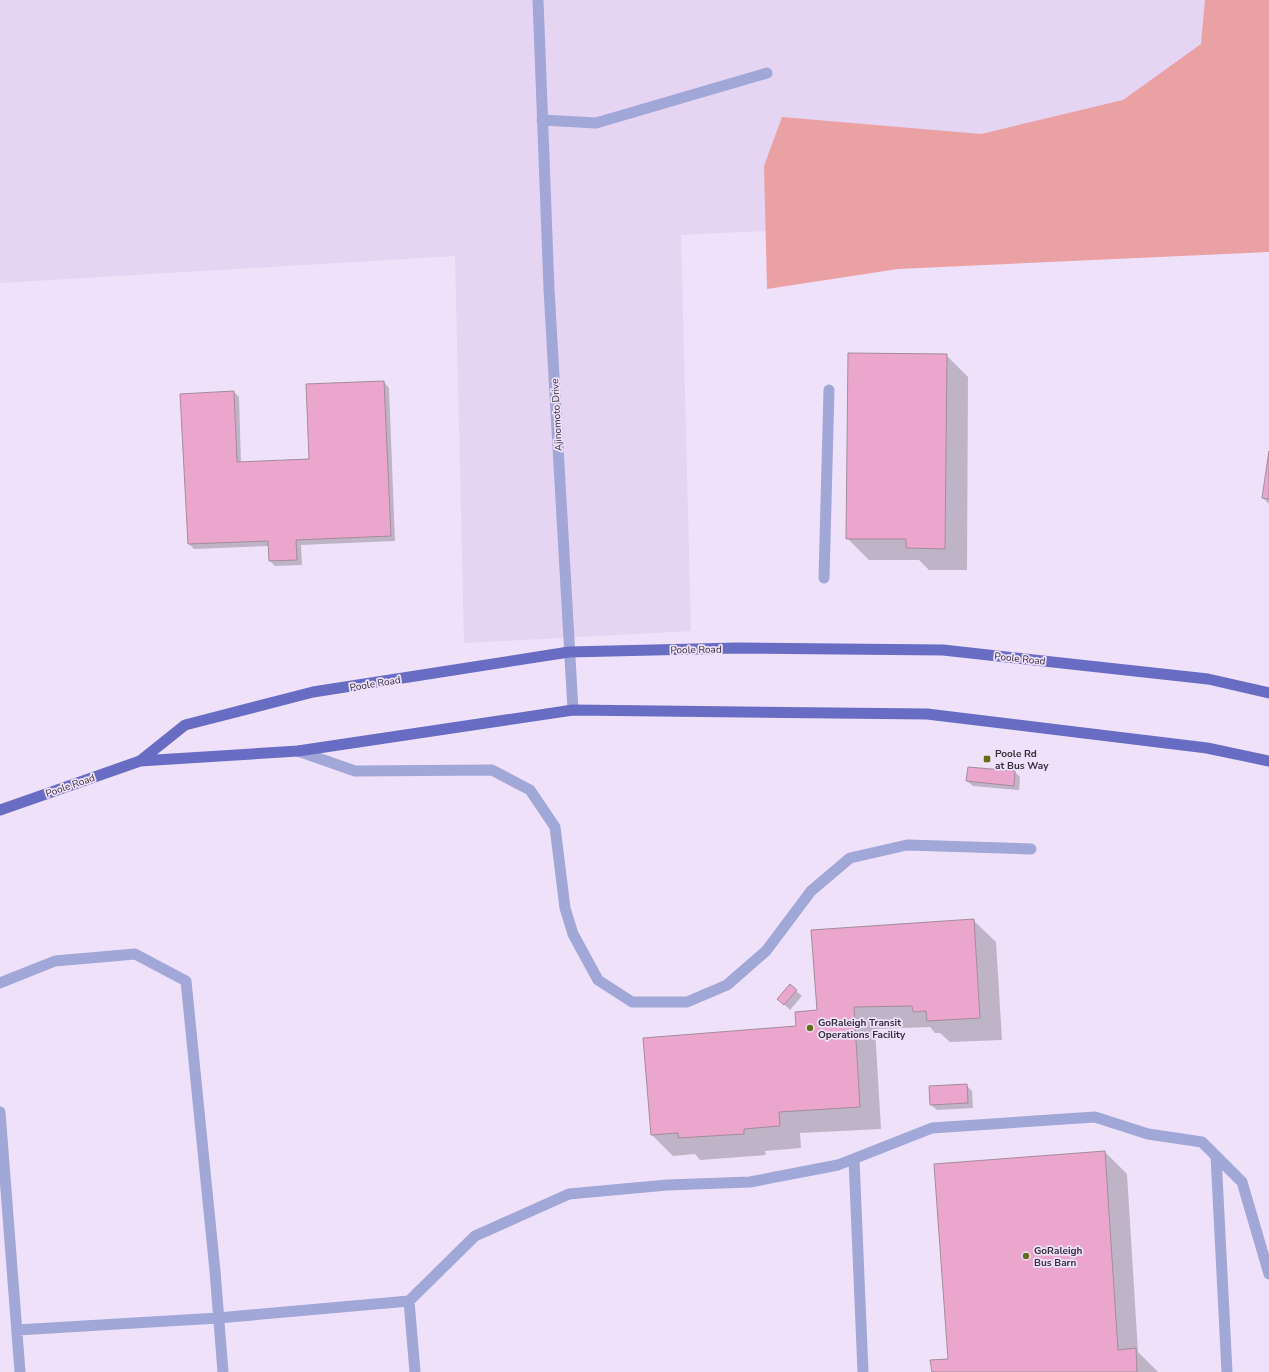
<svg xmlns="http://www.w3.org/2000/svg" width="1269" height="1372" font-family="'Nunito Sans',sans-serif">
	<style>
		.built { fill: #e6d4f3 }
		.green { fill: #eaa1a4 }
		.shadow { fill: #0003 }
		.building { fill: #eba6cd; stroke: #a58c9a }
		.lines { fill: none; stroke-linecap: round; stroke-linejoin: round }
		.service { stroke: #a1a7d7; stroke-width: 11 }
		.minor { stroke: #a1a7d7; stroke-width: 11 }
		.primary { stroke: #686dc3; stroke-width: 11 }
		.poi-dot { fill: #656e14; stroke: #efe1f9; stroke-width: 1.5 }
		.labels { text-anchor: middle; stroke-width: 3.5; stroke-linejoin: round; paint-order: stroke }
		.street-label { font-size: 10px; fill: #37313b; stroke: #efe1f9 }
		.poi-label { font-size: 10px; font-weight: bold; fill: #37313b; stroke: #efe1f9; text-anchor: start }
	</style>
	<rect width="100%" height="100%" fill="#efe1f9"/>
	<!-- built -->
	<path class="built" d="M0,0H1269V207L681,235L691,631L464,643L455,256L0,283Z"/>
	<!-- green -->
	<path class="green" d="M1205,0H1269V252L898,269L767,289L764,166L782,117L981,134L1123,100L1201,44Z"/>
	<!-- shadow -->
	<path class="shadow" d="M946,355L968,377L967,570H929L919,560H869L847,538Z
		M384,382L389,388L395,541L301,545L302,565L275,566L270,561L269,546L194,549L189,544L234,392L239,397L241,463L310,460Z
		M1269,457V504L1263,498Z
		M1015,772L1020,777L1019,790L973,786L967,781Z
		M974,921L996,942L1002,1040L950,1042L940,1033H935L930,1027L875,1029L881,1129L800,1133L801,1148L765,1151L766,1155L700,1160L695,1154L673,1156L652,1135L818,1011Z
		M790,986L802,996L790,1010L784,1004Z
		M966,1085L972,1091L973,1108L937,1110L931,1105Z
		M1105,1152L1127,1174L1138,1352L1158,1372H933L949,1360Z"/>
	<!-- building -->
	<path class="building" d="M848,353L947,354L945,549L906,548V539H846Z
		M384,381L391,536L296,540L297,560L269,561L268,541L188,544L180,394L234,391L237,462L309,459L306,384Z
		M1269,451V499L1262,498Z
		M968,767L1015,771L1014,786L966,781Z
		M974,919L980,1018L927,1021L926,1011L913,1012L912,1006L854,1007L860,1107L779,1112L780,1126L744,1129V1134L678,1138V1133L651,1135L643,1038L796,1026L795,1012L817,1010L811,930Z
		M790,984L797,990L784,1005L777,999Z
		M967,1084L968,1103L930,1105L929,1086Z
		M1105,1151L1118,1350L1136,1348L1137,1372H932L930,1360L948,1359L934,1164Z"/>
	<g class="lines">
		<!-- service -->
		<path class="service" d="M542,120L596,123L767,73
			M824,578L829,390
			M298,751L355,771L492,770L530,790L555,827L565,908L573,934L598,980L632,1002H687L727,985L766,951L811,891L850,858L907,845L1031,849
			M0,983L55,961L135,954L186,981L215,1271L223,1372
			M0,1112L20,1372
			M1216,1156L1227,1372
			M854,1159L863,1372
			M409,1301L415,1372
			M17,1330L218,1318L409,1301L475,1236L569,1194L667,1185L750,1182L838,1165L932,1128L1095,1117L1148,1134L1202,1142L1242,1182L1269,1274"/>
		<!-- minor -->
		<path class="minor" d="M538,0L549,289L573,710"/>
		<!-- primary -->
		<path class="primary" d="M140,761L185,725L313,692L569,652L737,648L943,650L1208,679L1269,693
			M0,810L140,761L298,751L573,710L927,714L1207,748L1269,761"/>
	</g>
	<!-- markers -->
	<g class="poi-dot">
		<rect x="983" y="755" width="8" height="8" rx="2"/>
		<circle cx="810" cy="1028" r="4"/>
		<circle cx="1026" cy="1256" r="4"/>
	</g>
	<g class="labels">
		<!-- street labels -->
		<g class="street-label">
			<text transform="translate(556 415) rotate(-93)" y="4">Ajinomoto Drive</text>
			<text transform="translate(696 649) rotate(-1)" y="4">Poole Road</text>
			<text transform="translate(1020 658) rotate(6)" y="4">Poole Road</text>
			<text transform="translate(375 683) rotate(-9)" y="4">Poole Road</text>
			<text transform="translate(70 785) rotate(-19)" y="4">Poole Road</text>
		</g>
		<!-- poi labels -->
		<g class="poi-label">
			<text x="995" y="757">Poole Rd<tspan x="995" dy="12">at Bus Way</tspan></text>
			<text x="818" y="1026">GoRaleigh Transit<tspan x="818" dy="12">Operations Facility</tspan></text>
			<text x="1034" y="1254">GoRaleigh<tspan x="1034" dy="12">Bus Barn</tspan></text>
		</g>
	</g>
</svg>
